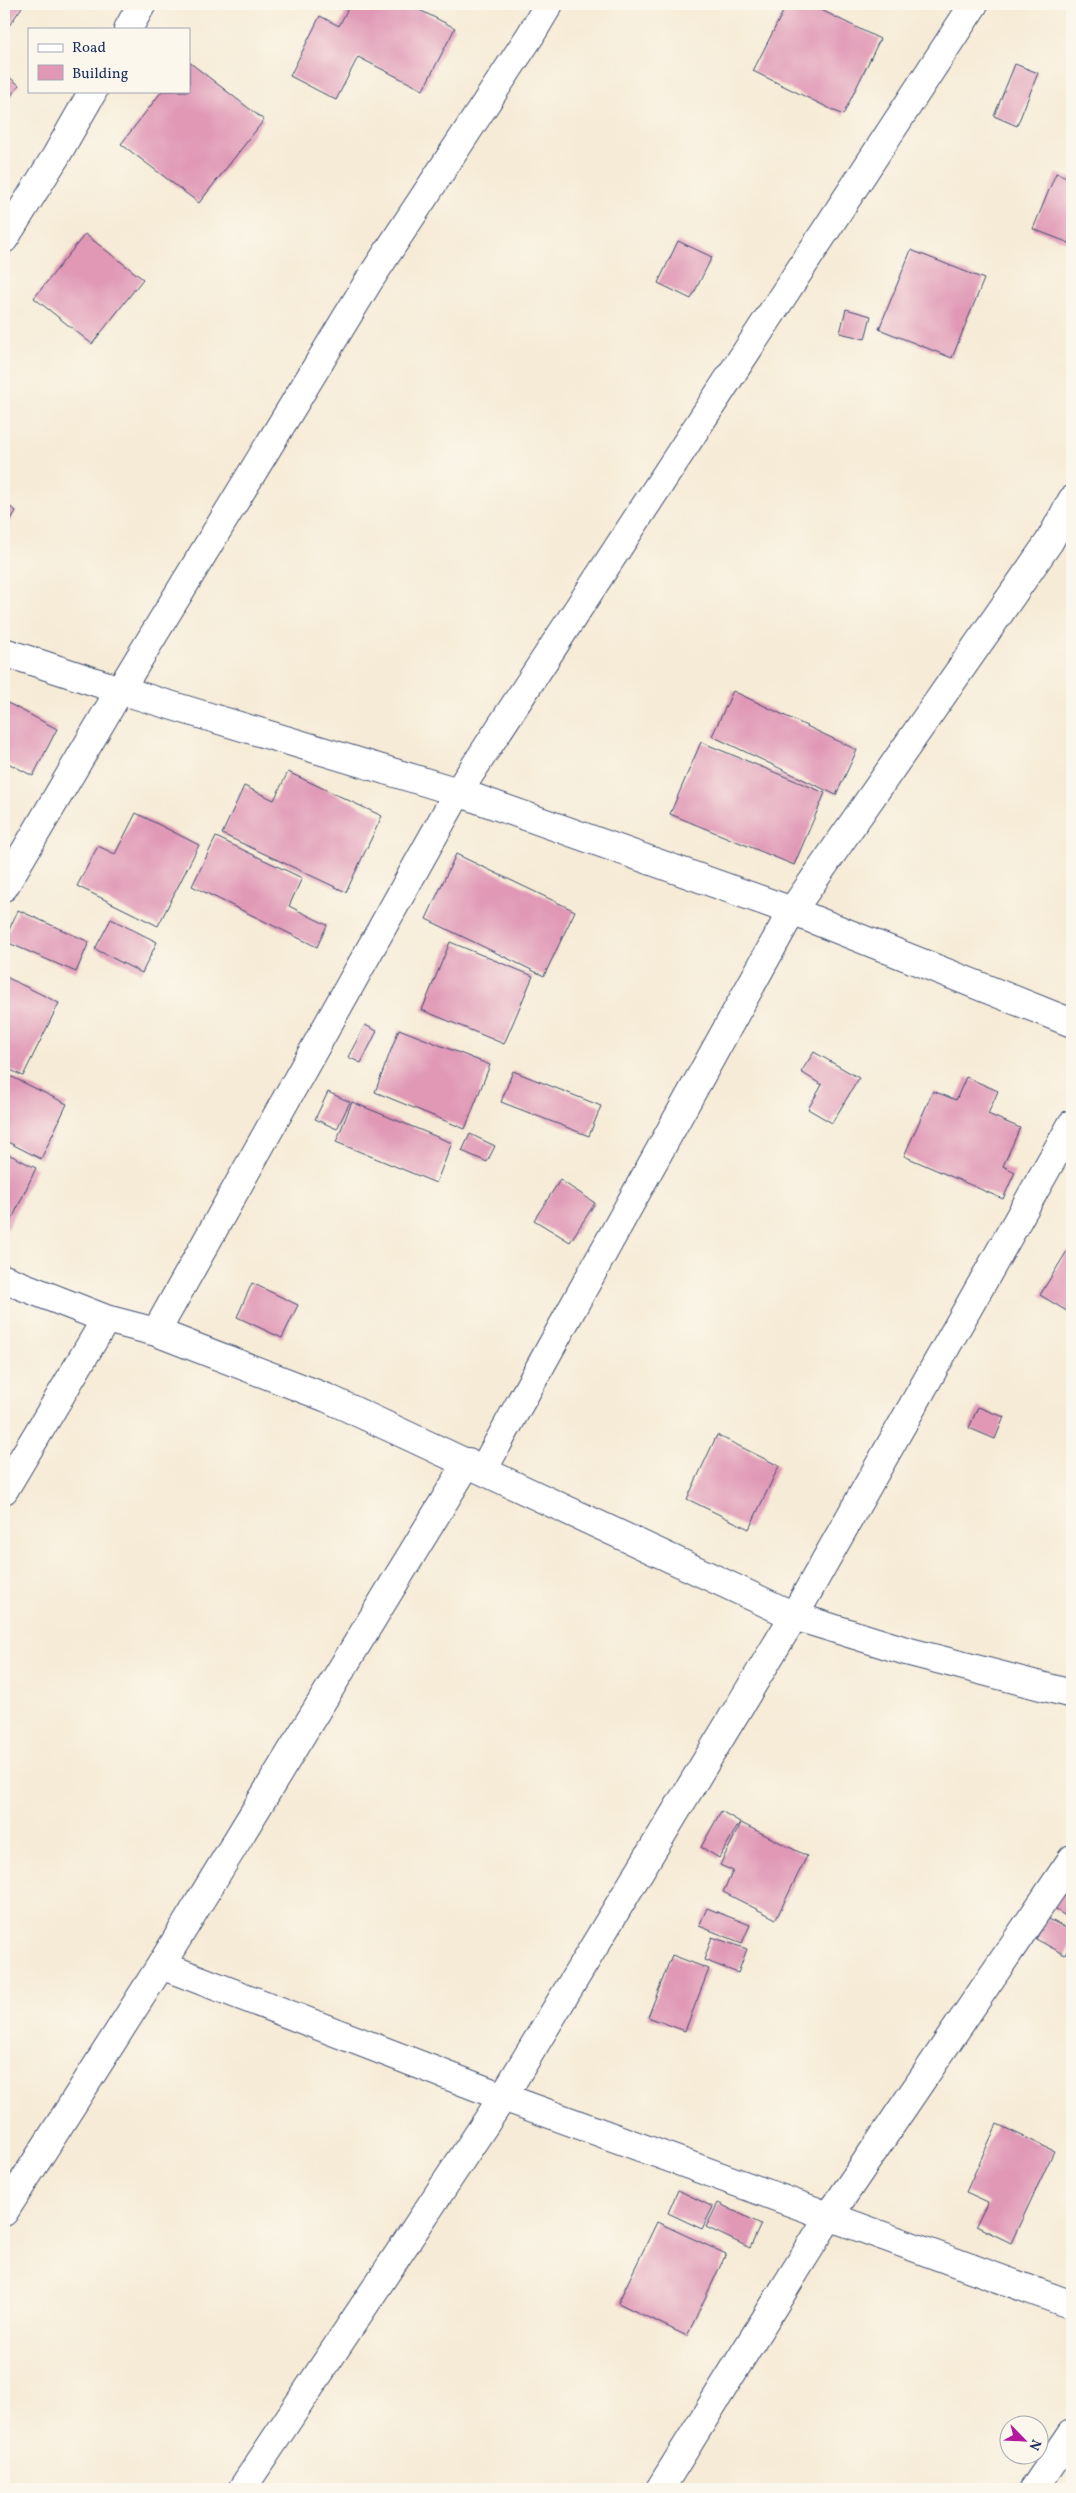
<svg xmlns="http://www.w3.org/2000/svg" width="1076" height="2493" font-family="Vollkorn,serif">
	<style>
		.building { fill: #e098b5 }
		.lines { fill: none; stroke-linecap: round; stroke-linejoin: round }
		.minor-casing { stroke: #3c4b70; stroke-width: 30 }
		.minor { stroke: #fff; stroke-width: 28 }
	</style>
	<rect width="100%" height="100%" fill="#fbf7ec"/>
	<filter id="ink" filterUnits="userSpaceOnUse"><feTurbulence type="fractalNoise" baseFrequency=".02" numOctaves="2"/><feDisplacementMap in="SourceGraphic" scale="10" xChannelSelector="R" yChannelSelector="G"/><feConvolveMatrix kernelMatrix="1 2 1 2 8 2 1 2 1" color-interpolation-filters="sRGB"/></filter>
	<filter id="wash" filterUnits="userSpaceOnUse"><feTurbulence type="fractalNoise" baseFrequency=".0096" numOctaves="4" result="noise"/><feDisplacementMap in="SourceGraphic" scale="20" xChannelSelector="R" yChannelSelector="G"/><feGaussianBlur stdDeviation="1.12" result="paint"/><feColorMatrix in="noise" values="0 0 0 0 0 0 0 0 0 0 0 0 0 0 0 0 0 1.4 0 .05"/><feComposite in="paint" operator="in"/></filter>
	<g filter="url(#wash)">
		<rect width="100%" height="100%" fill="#f6ebd6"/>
		<g id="blocks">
			<!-- building -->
			<path class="building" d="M4,4H18L22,7L4,33Z
				M350,4H408L455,28L423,90L358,57L336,100L290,76L320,16L339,26Z
				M787,4H809L880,39L843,115L753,71Z
				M189,62L264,120L199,203L121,144L162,91H189Z
				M1015,64L1038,73L1017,126L994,116Z
				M4,73L19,85L4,105Z
				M1056,173L1072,179V244L1033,229Z
				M85,234L143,279L92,344L34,298Z
				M678,241L712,257L691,299L658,283Z
				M911,250L984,279L952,358L879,329Z
				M846,309L871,316L865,339L840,333Z
				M4,503L16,511L4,531Z
				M733,691L857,750L836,795L712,736Z
				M4,701L57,729L33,776L4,761Z
				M701,742L825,793L794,865L670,814Z
				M288,772L382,816L346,892L222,834L244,786L274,800Z
				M136,813L199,845L158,926L77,886L98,846L115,854Z
				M216,837L302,878L289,906L327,925L317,947L192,886Z
				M456,854L575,911L544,976L426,919Z
				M18,910L89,942L76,972L4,941Z
				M111,919L157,942L142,973L95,949Z
				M450,942L533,976L504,1044L422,1010Z
				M4,976L59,1003L23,1076L4,1067Z
				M365,1025L377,1031L361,1063L348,1057Z
				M399,1029L490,1065L465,1129L375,1092Z
				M814,1052L859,1078L832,1123L808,1109L822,1085L801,1072Z
				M513,1071L601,1106L589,1136L501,1102Z
				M4,1073L67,1104L41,1159L4,1140Z
				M966,1077L998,1091L988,1114L1020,1128L1003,1166L1015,1172L1003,1199L904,1156L933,1091L956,1100Z
				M328,1092L350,1102L337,1129L315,1119Z
				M352,1102L452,1143L436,1183L336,1142Z
				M470,1134L495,1146L487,1162L462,1151Z
				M4,1152L36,1168L7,1230L4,1228Z
				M560,1180L595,1203L570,1242L534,1220Z
				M1067,1251L1072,1254V1308L1070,1313L1040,1295Z
				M252,1283L298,1305L282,1338L237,1317Z
				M978,1407L1004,1417L995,1439L969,1428Z
				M717,1435L779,1466L749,1529L687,1499Z
				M721,1811L740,1822L719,1858L701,1847Z
				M741,1823L807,1856L776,1919L723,1892L733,1871L720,1865Z
				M1072,1879V1920L1053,1908Z
				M707,1908L750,1925L742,1943L699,1926Z
				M1047,1918L1072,1931V1941L1065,1955L1036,1939Z
				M712,1937L747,1949L738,1973L704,1960Z
				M672,1955L709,1969L685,2031L648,2017Z
				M997,2124L1054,2151L1011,2243L976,2226L988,2202L966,2192Z
				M678,2190L713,2207L702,2229L668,2213Z
				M718,2203L761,2224L750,2248L706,2227Z
				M657,2222L726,2254L687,2336L618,2303Z"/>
		</g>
	</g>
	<g filter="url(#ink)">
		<use href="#blocks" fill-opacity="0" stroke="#3c4b70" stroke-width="1"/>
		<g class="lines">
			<!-- minor casing -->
			<g class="minor-casing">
				<path id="minor" d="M128,29L142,4
					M4,239L56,156L93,91
					M4,652L120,690L458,792L792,911L1072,1023
					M4,887L120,690L370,279L530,36L549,4
					M4,1279L106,1319L156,1332L327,1398L794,1616L906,1651L1072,1694
					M156,1332L458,792L974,4
					M483,1470L792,911L1049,542L1072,500
					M4,1490L106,1319
					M161,1965L503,2097L1072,2305
					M4,2212L161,1965L468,1462
					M242,2489L503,2097L794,1616L1072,1124
					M660,2489L830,2215L1072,1859
					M1034,2489L1072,2433"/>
			</g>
			<!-- minor -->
			<use href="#minor" class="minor"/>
		</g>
	</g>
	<!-- margin -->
	<rect width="1076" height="2493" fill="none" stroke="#fbf7ec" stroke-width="20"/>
	<!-- legend -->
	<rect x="28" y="28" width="162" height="65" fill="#fbf7ec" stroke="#a1a7b3"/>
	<rect x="38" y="44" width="25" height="8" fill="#ffffff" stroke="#a1a7b3"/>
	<text x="72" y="52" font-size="15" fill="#1b2f5e">Road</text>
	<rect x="38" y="65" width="25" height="15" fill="#e098b5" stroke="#a1a7b3"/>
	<text x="72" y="78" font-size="15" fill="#1b2f5e">Building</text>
	<!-- north arrow -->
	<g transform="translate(1024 2440) rotate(114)"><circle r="24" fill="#fbf7ec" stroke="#a1a7b3"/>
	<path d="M0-4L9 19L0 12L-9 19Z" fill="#b5179e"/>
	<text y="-8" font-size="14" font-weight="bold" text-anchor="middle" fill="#1b2f5e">N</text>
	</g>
</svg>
